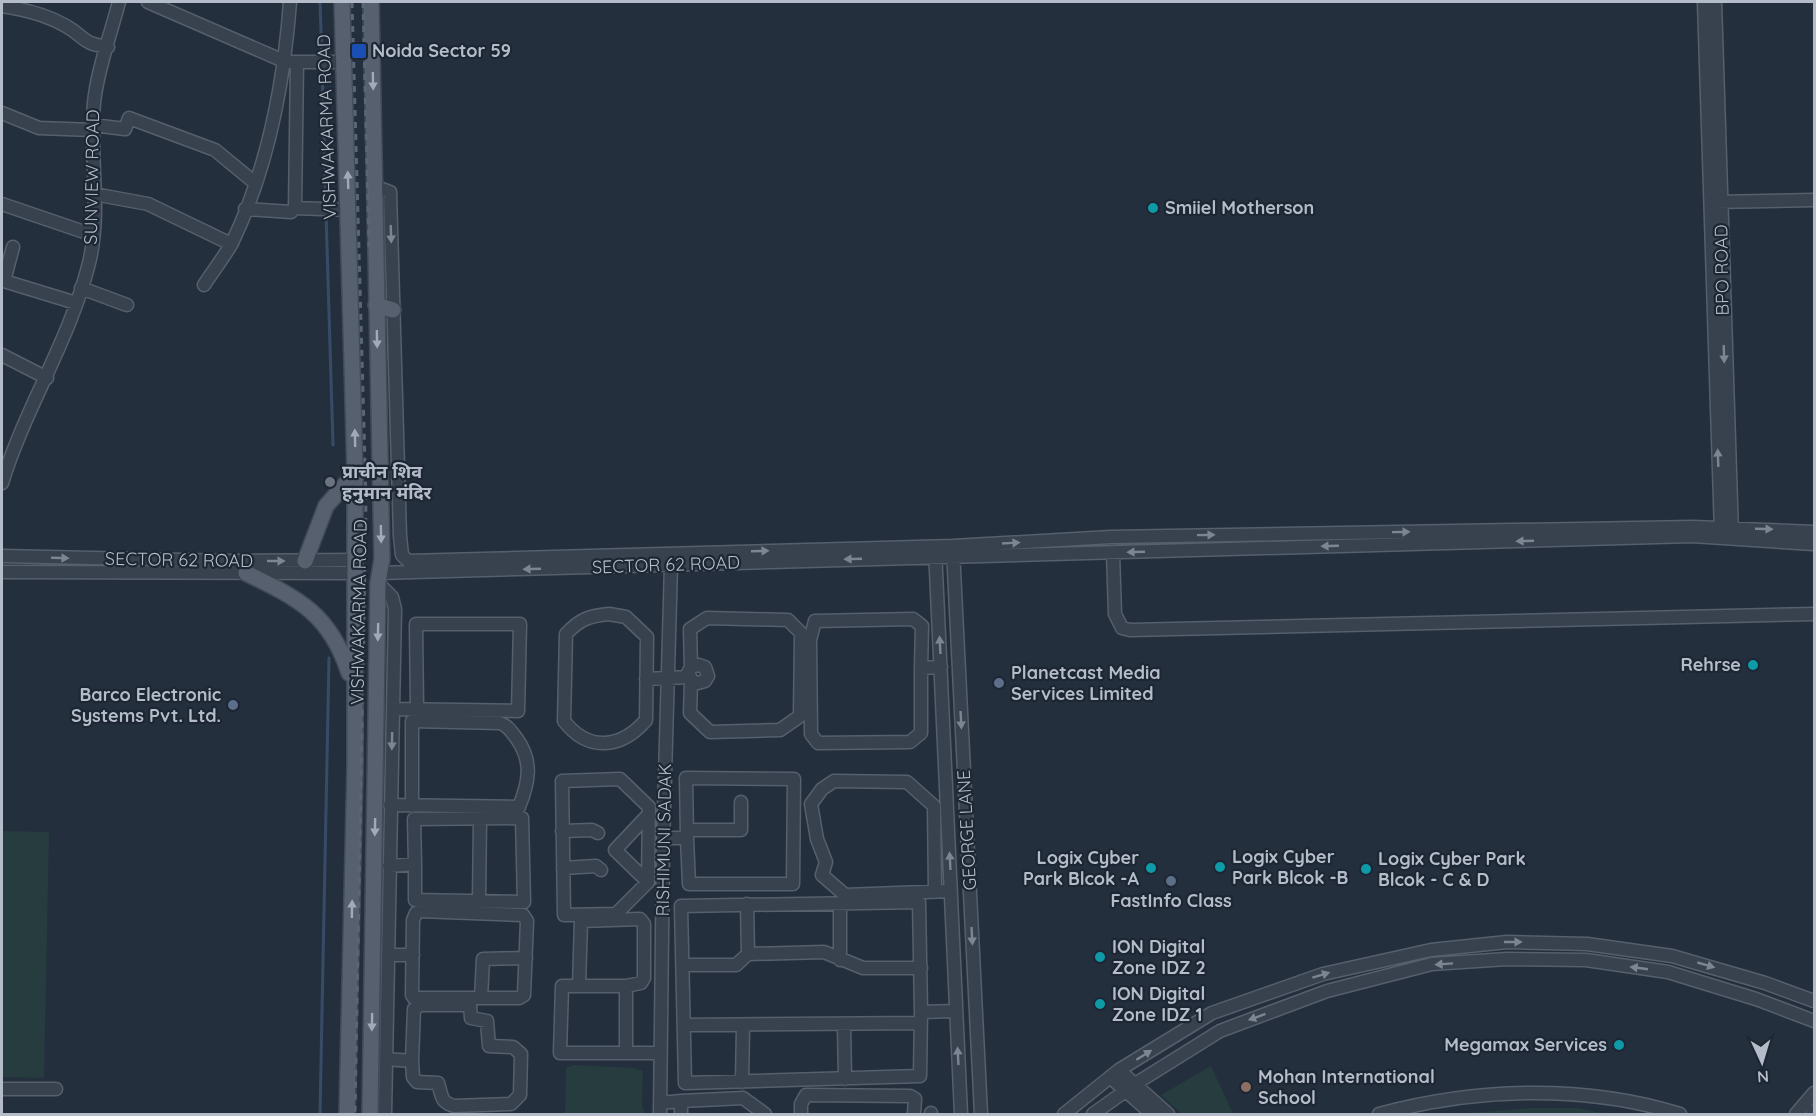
<svg xmlns="http://www.w3.org/2000/svg" width="1816" height="1116" font-family="Quicksand,'Noto Sans Devanagari',sans-serif">
	<style>
		.green { fill: #263c3f }
		.lines { fill: none; stroke-linecap: round; stroke-linejoin: round }
		.stream { stroke: #394c67; stroke-width: 3 }
		.minor-casing { stroke: #565f6c; stroke-width: 15 }
		.major-casing { stroke: #414a57; stroke-width: 18 }
		.minor { stroke: #38414e; stroke-width: 12 }
		.major { stroke: #56606e; stroke-width: 15 }
		.rail { stroke: #5a6575; stroke-width: 3; stroke-dasharray: 6 6; stroke-linecap: butt }
		.oneway { fill: #a1aab7 }
		.oneway2 { fill: #7c8592 }
		.transit-dot { fill: #1a4fb4; stroke: #1d2633; stroke-width: 2 }
		.culture-dot { fill: #0f9aa8; stroke: #1d2633; stroke-width: 2 }
		.worship-dot { fill: #6b7280; stroke: #1d2633; stroke-width: 2 }
		.service-dot { fill: #5c6f8a; stroke: #1d2633; stroke-width: 2 }
		.education-dot { fill: #8d6e63; stroke: #1d2633; stroke-width: 2 }
		.labels { text-anchor: middle; stroke-width: 4.5; stroke-linejoin: round; paint-order: stroke }
		.poi-label { font-size: 18px; font-weight: bold; fill: #b4bcc9; stroke: #1d2633; text-anchor: start }
		.street-label { font-size: 18px; fill: #b4bcc9; stroke: #1d2633 }
	</style>
	<rect width="100%" height="100%" fill="#242f3e"/>
	<!-- green -->
	<path class="green" d="M2,831L49,832L44,1078L2,1077Z
		M573,1065L633,1068L643,1071L642,1104L645,1114H565L566,1068Z
		M1211,1066L1233,1114H1182L1161,1095Z
		M1529,1108H1577L1606,1114H1460Z"/>
	<g class="lines">
		<!-- stream -->
		<path class="stream" d="M320,2L322,60
			M322,66L326,207
			M326,213L333,445
			M320,1114L329,658"/>
		<!-- minor casing -->
		<g class="minor-casing">
			<path id="minor" d="M148,2L286,62H343
				M1704,2L1721,533
				M1715,2L1732,534
				M2,6C23,9 47,15 66,26C87,38 80,43 108,47
				M297,62L295,208L349,210
				M2,113L39,128L93,130
				M93,125L125,129L129,118L215,150L255,183
				M374,186L390,192L400,536L402,555L408,561L953,546L1111,537L1693,527L1814,532
				M94,194L148,204L231,244
				M1714,202L1814,200
				M2,204L93,235
				M245,209L291,212L295,208
				M13,247L4,281L76,303
				M204,285C213,271 224,257 232,243C268,168 284,83 290,2
				M81,288L127,305
				M2,355L47,378
				M2,483C25,408 70,340 89,263C102,211 89,156 94,103C97,71 111,33 119,2
				M935,549L961,1114
				M953,550L981,1114
				M1113,553L1115,614L1122,628L1130,630L1814,614
				M2,556L230,561L356,560
				M2,572L356,573
				M379,573L1692,536L1814,544
				M378,583L392,597L395,609L385,1114
				M609,614L626,617L647,637L646,720C621,749 588,752 564,721L566,634C580,619 589,616 609,614Z
				M691,667L699,665L705,667L708,676L705,681L694,684L688,673L691,667L690,629L707,618L788,620L801,633L800,716L780,730L710,732L690,713L691,682
				M921,668L922,626L913,619L815,621L810,640L811,734L818,743L910,742L921,733V668L941,667
				M646,679L688,677
				M393,709L518,711L520,624H416L417,709
				M620,779L649,807L648,882L616,914L564,915L562,781Z
				M390,805L519,807C529,782 533,762 517,739C511,731 508,726 500,723L412,721V806
				M687,830H741V802
				M562,831L592,830L598,833
				M663,838H687L686,778L794,779L793,884H689L687,838
				M389,866L415,864L414,819L522,818L524,902L415,900V864
				M563,868L596,866L601,870
				M648,882L615,850L648,815
				M935,892L934,806L907,782L834,781L822,789L811,804L817,839L826,862L822,875L845,895L951,891
				M479,901L480,818
				M840,903V960
				M747,904L748,954
				M420,911L523,915L527,921L524,995L519,998H414L412,995L413,920L416,913Z
				M388,955H413
				M683,965H736L748,954L824,952L863,968H921
				M579,986L581,921L640,919L644,924V978L641,983L626,986
				M481,998L483,959L526,958
				M921,1012L919,902L681,906L685,1083L920,1076L921,1012L956,1011
				M844,1024L845,1079
				M684,1025L921,1023
				M626,1053V986H562L560,1053H659
				M386,1059L412,1061L413,1077L417,1082L438,1083C442,1095 440,1102 454,1106L511,1104L520,1095L521,1054L513,1047L489,1046L487,1021L471,1018L470,1005H420L414,1009L412,1061
				M1119,1070L1168,1114
				M1110,1077L1152,1114
				M742,1082L743,1027
				M2,1089H56
				M681,1101L743,1098L765,1114
				M660,1103L681,1101V1114
				M931,1113V1114
				M660,1114L663,847L671,565
				M801,1114V1104L806,1095L910,1096L915,1099L914,1114
				M1064,1114L1119,1070L1212,1013L1323,974L1431,950L1507,942L1587,944L1672,956L1765,983L1814,1001
				M1093,1114L1135,1084L1220,1031L1327,991L1432,964L1507,959L1586,960L1668,972L1756,999L1814,1021
				M1379,1114C1476,1088 1583,1084 1680,1114
				M1796,1114L1814,1093
				M1812,1114L1814,1111"/>
		</g>
		<!-- major casing -->
		<g class="major-casing">
			<path id="major" d="M342,2L355,473V766L347,1114
				M376,305L393,310
				M305,561L326,506L355,473
				M246,573C299,599 330,614 349,673
				M370,1114L378,583L382,559L371,2"/>
		</g>
		<!-- minor -->
		<use href="#minor" class="minor"/>
		<!-- major -->
		<use href="#major" class="major"/>
		<!-- rail -->
		<path class="rail" d="M352,2L366,500L355,1114
			M363,2L369,247"/>
	</g>
	<!-- one-way arrows -->
	<defs><path id="oneway-solid" d="M-6-.8H1V-3.2L6.5 0L1 3.2V.8H-6Z" transform="scale(1.5)"/></defs>
	<g class="oneway">
		<use href="#oneway-solid" transform="translate(373 81) rotate(89)"/>
		<use href="#oneway-solid" transform="translate(348 180) rotate(-92)"/>
		<use href="#oneway-solid" transform="translate(377 339) rotate(89)"/>
		<use href="#oneway-solid" transform="translate(355 438) rotate(-91)"/>
		<use href="#oneway-solid" transform="translate(381 534) rotate(89)"/>
		<use href="#oneway-solid" transform="translate(378 632) rotate(91)"/>
		<use href="#oneway-solid" transform="translate(375 827) rotate(91)"/>
		<use href="#oneway-solid" transform="translate(352 909) rotate(-89)"/>
		<use href="#oneway-solid" transform="translate(372 1022) rotate(91)"/>
	</g>
	<g class="oneway2">
		<use href="#oneway-solid" transform="translate(391 234) rotate(88)"/>
		<use href="#oneway-solid" transform="translate(1724 354) rotate(88)"/>
		<use href="#oneway-solid" transform="translate(1718 458) rotate(-92)"/>
		<use href="#oneway-solid" transform="translate(1764 529) rotate(2)"/>
		<use href="#oneway-solid" transform="translate(1401 532) rotate(-1)"/>
		<use href="#oneway-solid" transform="translate(1206 535) rotate(-1)"/>
		<use href="#oneway-solid" transform="translate(1525 541) rotate(178)"/>
		<use href="#oneway-solid" transform="translate(1011 543) rotate(-3)"/>
		<use href="#oneway-solid" transform="translate(1330 546) rotate(178)"/>
		<use href="#oneway-solid" transform="translate(760 551) rotate(-2)"/>
		<use href="#oneway-solid" transform="translate(1136 552) rotate(178)"/>
		<use href="#oneway-solid" transform="translate(60 558) rotate(2)"/>
		<use href="#oneway-solid" transform="translate(853 559) rotate(178)"/>
		<use href="#oneway-solid" transform="translate(276 561)"/>
		<use href="#oneway-solid" transform="translate(532 569) rotate(178)"/>
		<use href="#oneway-solid" transform="translate(940 645) rotate(-93)"/>
		<use href="#oneway-solid" transform="translate(961 720) rotate(87)"/>
		<use href="#oneway-solid" transform="translate(392 741) rotate(91)"/>
		<use href="#oneway-solid" transform="translate(950 861) rotate(-93)"/>
		<use href="#oneway-solid" transform="translate(972 936) rotate(87)"/>
		<use href="#oneway-solid" transform="translate(1513 942)"/>
		<use href="#oneway-solid" transform="translate(1444 964) rotate(176)"/>
		<use href="#oneway-solid" transform="translate(1706 965) rotate(16)"/>
		<use href="#oneway-solid" transform="translate(1639 968) rotate(-172)"/>
		<use href="#oneway-solid" transform="translate(1321 975) rotate(-17)"/>
		<use href="#oneway-solid" transform="translate(1257 1017) rotate(160)"/>
		<use href="#oneway-solid" transform="translate(1144 1055) rotate(-32)"/>
		<use href="#oneway-solid" transform="translate(958 1056) rotate(-93)"/>
	</g>
	<!-- markers -->
	<rect class="transit-dot" x="351" y="43" width="16" height="16" rx="3"/>
	<g class="culture-dot">
		<circle cx="1153" cy="208" r="6"/>
		<circle cx="1753" cy="665" r="6"/>
		<circle cx="1220" cy="867" r="6"/>
		<circle cx="1151" cy="868" r="6"/>
		<circle cx="1366" cy="869" r="6"/>
		<circle cx="1100" cy="957" r="6"/>
		<circle cx="1100" cy="1004" r="6"/>
		<circle cx="1619" cy="1045" r="6"/>
	</g>
	<circle class="worship-dot" cx="330" cy="482" r="6"/>
	<g class="service-dot">
		<circle cx="999" cy="683" r="6"/>
		<circle cx="233" cy="705" r="6"/>
		<circle cx="1171" cy="881" r="6"/>
	</g>
	<circle class="education-dot" cx="1246" cy="1087" r="6"/>
	<g class="labels">
		<!-- poi labels -->
		<g class="poi-label">
			<text x="372" y="57">Noida Sector 59</text>
			<text x="1165" y="214">Smiiel Motherson</text>
			<text x="342" y="478">प्राचीन शिव<tspan x="342" dy="21">हनुमान मंदिर</tspan></text>
			<text x="1741" y="671" text-anchor="end">Rehrse</text>
			<text x="1011" y="679">Planetcast Media<tspan x="1011" dy="21">Services Limited</tspan></text>
			<text x="221" y="701" text-anchor="end">Barco Electronic<tspan x="221" dy="21">Systems Pvt. Ltd.</tspan></text>
			<text x="1232" y="863">Logix Cyber<tspan x="1232" dy="21">Park Blcok -B</tspan></text>
			<text x="1139" y="864" text-anchor="end">Logix Cyber<tspan x="1139" dy="21">Park Blcok -A</tspan></text>
			<text x="1378" y="865">Logix Cyber Park<tspan x="1378" dy="21">Blcok - C &amp; D</tspan></text>
			<text x="1171" y="907" text-anchor="middle">FastInfo Class</text>
			<text x="1112" y="953">ION Digital<tspan x="1112" dy="21">Zone IDZ 2</tspan></text>
			<text x="1112" y="1000">ION Digital<tspan x="1112" dy="21">Zone IDZ 1</tspan></text>
			<text x="1607" y="1051" text-anchor="end">Megamax Services</text>
			<text x="1258" y="1083">Mohan International<tspan x="1258" dy="21">School</tspan></text>
		</g>
		<!-- street labels -->
		<g class="street-label">
			<text transform="translate(327 127) rotate(-92)" y="6">VISHWAKARMA ROAD</text>
			<text transform="translate(92 177) rotate(-89)" y="6">SUNVIEW ROAD</text>
			<text transform="translate(1722 270) rotate(-91)" y="6">BPO ROAD</text>
			<text transform="translate(179 560) rotate(1)" y="6">SECTOR 62 ROAD</text>
			<text transform="translate(666 565) rotate(-2)" y="6">SECTOR 62 ROAD</text>
			<text transform="translate(359 612) rotate(-89)" y="6">VISHWAKARMA ROAD</text>
			<text transform="translate(967 830) rotate(-93)" y="6">GEORGE LANE</text>
			<text transform="translate(664 840) rotate(-89)" y="6">RISHIMUNI SADAK</text>
		</g>
	</g>
	<!-- border -->
	<rect width="1816" height="1116" fill="none" stroke="#b4bcc9" stroke-width="6"/>
	<!-- north arrow -->
	<g transform="translate(1762 1062) rotate(176)" stroke="#1d2633" stroke-width="4.5" paint-order="stroke">
	<path d="M0-4.5L10 22L0 15L-10 22Z" fill="#b4bcc9"/>
	<text y="-9" font-size="16" font-weight="bold" text-anchor="middle" fill="#b4bcc9">N</text>
	</g>
</svg>
